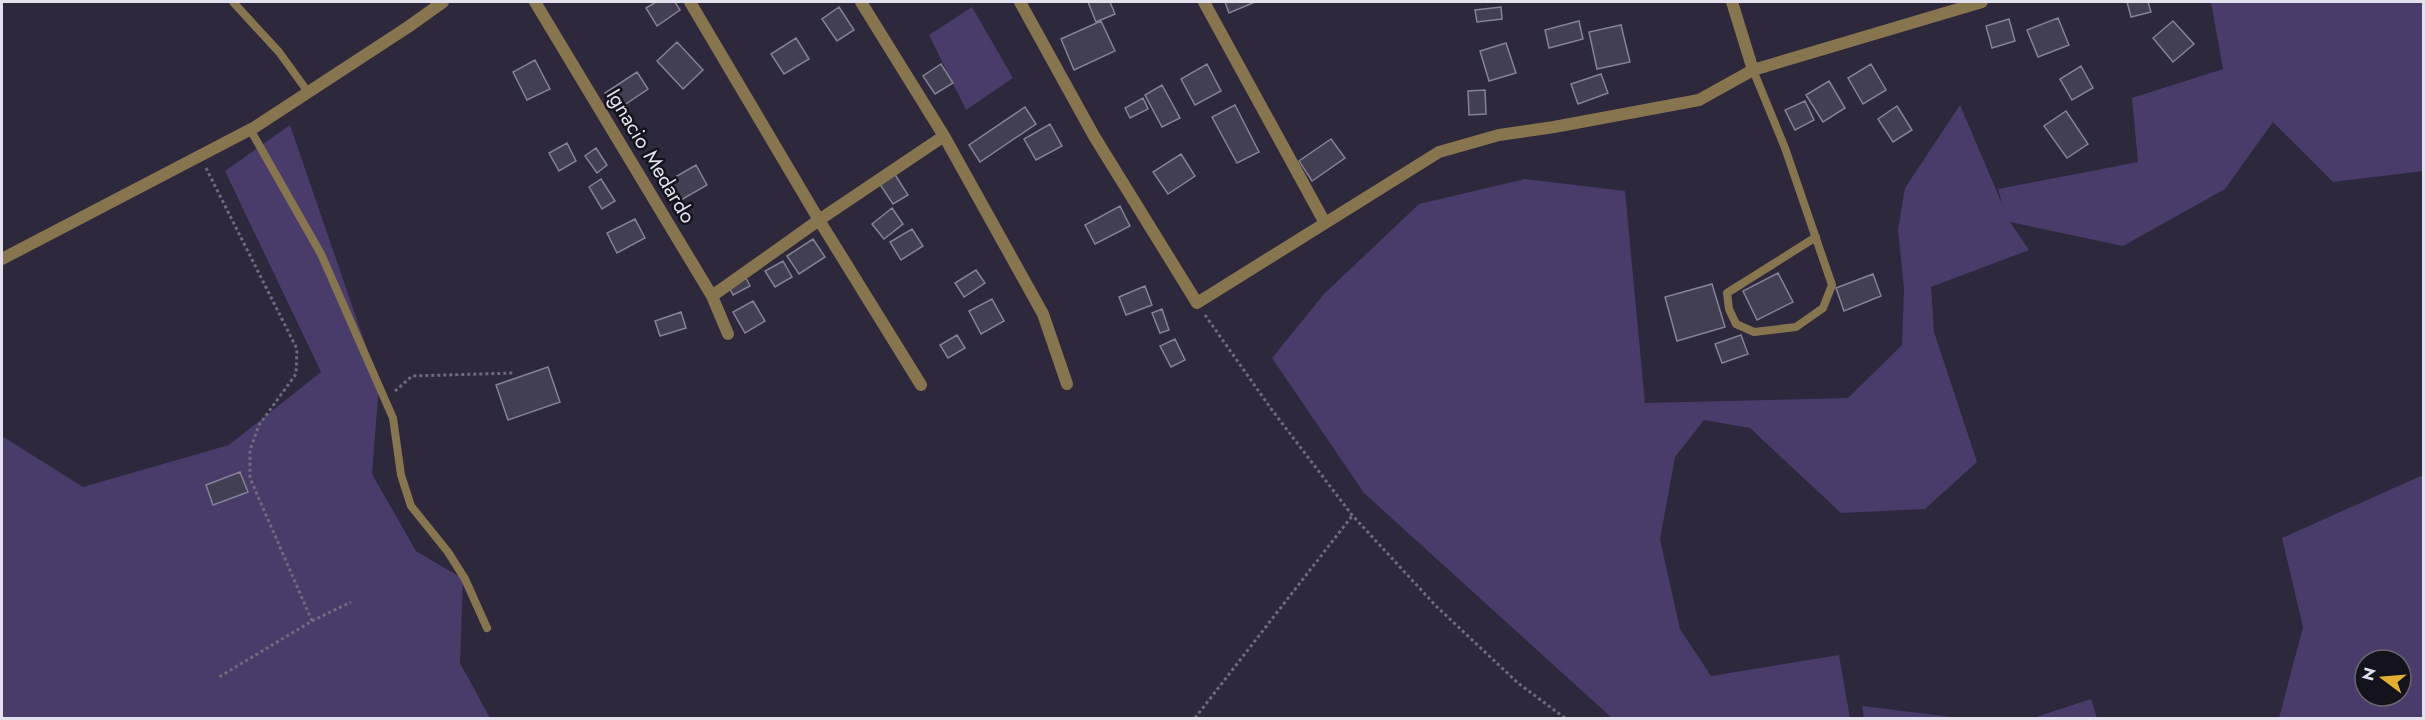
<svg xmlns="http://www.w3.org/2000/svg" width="2425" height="720" font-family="Jost,sans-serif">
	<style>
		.green { fill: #493c6b; fill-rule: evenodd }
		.building { fill: #433f53; stroke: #858197; stroke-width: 1.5 }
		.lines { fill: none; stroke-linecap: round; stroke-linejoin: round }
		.path { stroke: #6f6b7c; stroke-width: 3; stroke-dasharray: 3 3; stroke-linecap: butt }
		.service { stroke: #877550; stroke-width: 8 }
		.minor { stroke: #877550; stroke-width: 12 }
		.tertiary { stroke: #877550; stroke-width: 12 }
		.labels { text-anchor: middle; stroke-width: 5; stroke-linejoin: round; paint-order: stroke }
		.street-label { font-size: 21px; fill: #e3e1ed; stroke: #14131b }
	</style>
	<rect width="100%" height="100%" fill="#2d283b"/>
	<!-- green -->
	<path class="green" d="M2211,2H2423V171L2333,182L2273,122L2225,189L2123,246L2010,222L2029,250L1931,287L1934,332L1977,462L1925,509L1841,513L1750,428L1704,420L1675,457L1660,539L1680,629L1711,676L1839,655L1850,718H1612L1364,493L1272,358L1324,294L1419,204L1525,179L1625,191L1645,403L1848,398L1902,345L1904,288L1898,230L1905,188L1960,105L2003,206L1998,189L2138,162L2132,98L2223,69Z
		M972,7L1013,78L966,110L929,35Z
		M290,125L379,384L372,474L416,551L463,579L460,663L490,718H2V436L83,487L229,445L321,372L225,171Z
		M2423,475V718H2279L2303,627L2282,538ZM2365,660H2401V696H2365Z
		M2091,699L2097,718H2033Z
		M1862,706L1960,718H1864Z"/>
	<!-- building -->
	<path class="building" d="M656,2H675L680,10L657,26L646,8Z
		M1088,2H1110L1115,14L1096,22Z
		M1225,2H1255L1229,13Z
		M2127,2H2148L2151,12L2131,17Z
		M839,7L854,30L837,41L822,19Z
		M1501,7L1502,19L1477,22L1475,10Z
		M2058,18L2069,45L2038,57L2027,30Z
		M2009,19L2015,41L1992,48L1986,26Z
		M1101,21L1115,51L1074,70L1061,39Z
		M1579,21L1583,39L1549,48L1545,30Z
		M2173,21L2194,44L2173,62L2153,38Z
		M1621,25L1630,62L1597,69L1589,32Z
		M796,38L809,59L784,74L771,54Z
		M677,42L703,70L683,89L657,61Z
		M1506,43L1516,73L1489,81L1480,51Z
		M535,60L550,89L527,100L513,72Z
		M941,64L953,83L935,94L923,76Z
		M1207,64L1221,91L1195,105L1181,79Z
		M1871,64L1886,90L1863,104L1848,78Z
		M2081,66L2093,88L2072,100L2060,79Z
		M637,72L648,89L617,110L605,93Z
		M1601,74L1608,93L1578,104L1571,84Z
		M1829,81L1845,108L1823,122L1806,95Z
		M1162,85L1180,118L1162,127L1145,95Z
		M1485,90L1486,114L1469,115L1468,91Z
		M1143,98L1148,109L1130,118L1125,108Z
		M1805,101L1814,120L1795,130L1785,110Z
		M1235,105L1259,152L1237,163L1212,117Z
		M1897,106L1912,130L1893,142L1878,119Z
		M1025,107L1036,124L980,162L969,145Z
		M2066,111L2088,144L2067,158L2044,126Z
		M1050,124L1062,146L1036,160L1024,139Z
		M1331,139L1345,158L1312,181L1299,161Z
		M567,143L576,161L559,171L549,153Z
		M596,148L607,165L597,173L585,156Z
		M1181,154L1195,176L1168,194L1153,172Z
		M696,165L707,185L681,200L670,180Z
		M894,173L908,195L893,204L879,183Z
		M601,179L615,201L602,209L589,187Z
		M1120,206L1130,226L1095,244L1085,225Z
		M892,208L903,224L884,239L872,224Z
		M635,219L645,238L617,253L607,233Z
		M912,229L923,246L901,260L890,242Z
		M813,239L825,257L799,274L787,256Z
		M783,261L792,277L775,287L765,271Z
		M976,270L985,283L964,297L955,283Z
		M1778,273L1793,302L1757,320L1743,291Z
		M1873,274L1881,296L1844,311L1836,288Z
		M746,278L750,286L733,295L729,287Z
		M1712,284L1725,327L1677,341L1665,297Z
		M1145,286L1152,305L1126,315L1119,297Z
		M992,299L1004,321L981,334L969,311Z
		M753,301L765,321L745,333L733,312Z
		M1162,309L1169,330L1160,333L1152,313Z
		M681,312L686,328L660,336L655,321Z
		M957,335L965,348L948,358L940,345Z
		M1741,335L1748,354L1722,363L1715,344Z
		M1175,339L1185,360L1171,367L1160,346Z
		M548,367L560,402L508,420L496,385Z
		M240,472L248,492L213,505L206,485Z"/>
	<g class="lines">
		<!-- path -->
		<path class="path" d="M206,168L297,349L296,374L259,425L250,450V478L312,621L219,677
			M1205,315L1272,410L1352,515L1436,606L1518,683L1565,718
			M395,391L412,376L513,373
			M312,621L351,602
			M1195,718L1352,516"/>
		<!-- service -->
		<path class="service" d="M233,2L279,52L308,92
			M1753,70L1785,148L1832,285L1823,308L1796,327L1754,332L1736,324L1729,309L1727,293L1816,237
			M250,129L321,254L393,418L401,475L411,506L448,552L465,579L487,628"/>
		<!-- minor -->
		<path class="minor" d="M535,2L712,296L728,334
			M690,2L819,220L921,385
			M861,2L944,136L1043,314L1067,384
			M1020,2L1094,136L1197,303L1439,152L1499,135L1554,127L1699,100L1753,70L1732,2
			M1204,2L1325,223
			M1753,70L1982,2
			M712,296L819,220L944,136"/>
		<!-- tertiary -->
		<path class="tertiary" d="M2,259L255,127L408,27L443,2"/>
	</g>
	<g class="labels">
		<!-- street labels -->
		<g class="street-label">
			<text transform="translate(651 156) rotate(59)" y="7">Ignacio Medardo</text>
		</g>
	</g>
	<!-- border -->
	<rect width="2425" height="720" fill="none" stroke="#e3e1ed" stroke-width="6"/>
	<!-- north arrow -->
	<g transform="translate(2383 678) rotate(286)"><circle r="28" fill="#14131b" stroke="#67656f" stroke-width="1.5"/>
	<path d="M0-4.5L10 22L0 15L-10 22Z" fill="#e2af34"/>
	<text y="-9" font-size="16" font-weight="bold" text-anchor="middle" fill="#e3e1ed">N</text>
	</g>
</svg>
